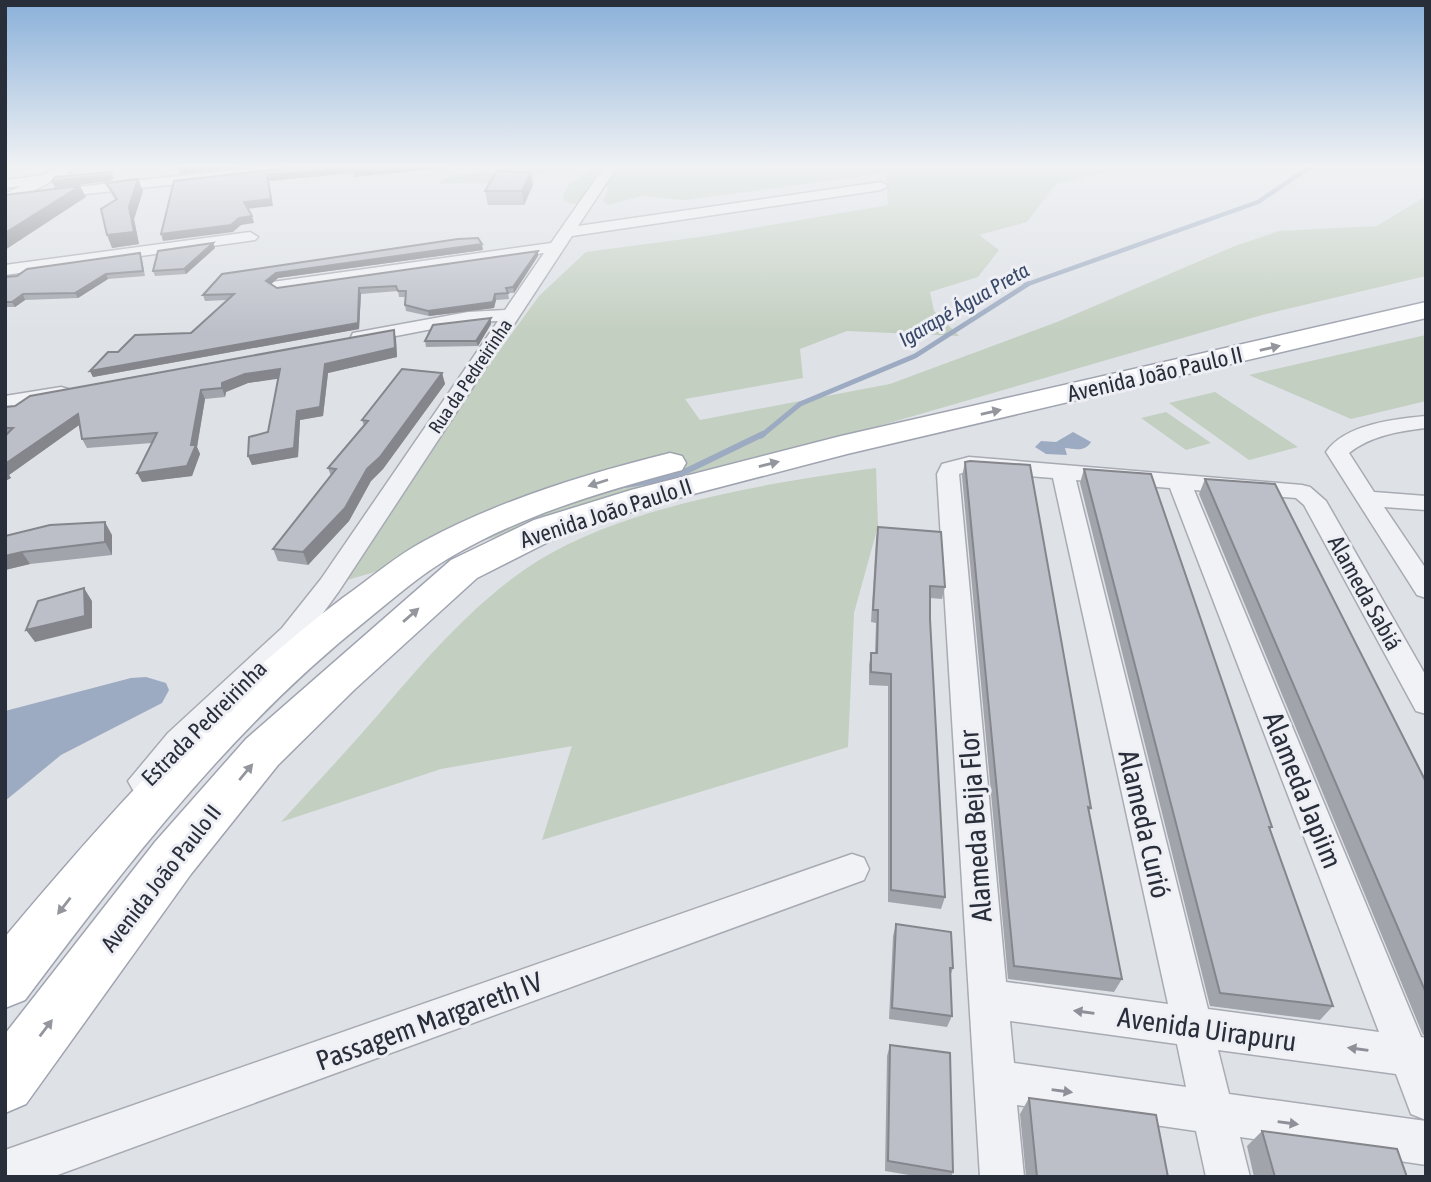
<svg xmlns="http://www.w3.org/2000/svg" width="1431" height="1182" font-family="'Asap Condensed',sans-serif">
	<style>
		.green { fill: #c3cfc0 }
		.water { fill: #9dabc2 }
		.lines { fill: none; stroke-linecap: round; stroke-linejoin: round }
		.stream-far2 { stroke: #9dabc2; stroke-width: 4.5 }
		.stream-far1 { stroke: #9dabc2; stroke-width: 5 }
		.stream { stroke: #9dabc2; stroke-width: 6 }
		.minor-casing { stroke: #a8abb3; stroke-width: 3 }
		.tertiary-casing { stroke: #a8abb3; stroke-width: 3 }
		.primary-casing { stroke: #9fa4b0; stroke-width: 3 }
		.minor { fill: #f1f2f5; fill-rule: evenodd }
		.tertiary { fill: #f1f2f5; fill-rule: evenodd }
		.primary { fill: #fff; fill-rule: evenodd }
		.wall { fill: #a2a4ac }
		.shaded-wall { fill: #84868c }
		.building { fill: #bcbfc8; stroke: #84868c; stroke-width: 2 }
		.oneway { fill: #94969d }
		.oneway2 { fill: #8d9098 }
		.labels { text-anchor: middle; stroke-width: 6; stroke-linejoin: round; paint-order: stroke }
		.far-street-label { font-size: 19px; fill: #292e3b; stroke: #eeeff4 }
		.far-water-label { font-size: 21px; font-style: italic; fill: #38496a; stroke: #eeeff4 }
		.street-label { font-size: 23px; fill: #292e3b; stroke: #eeeff4 }
		.near-street-label { font-size: 28px; fill: #292e3b; stroke: #eeeff4 }
	</style>
	<rect width="100%" height="100%" fill="#dee1e6"/>
	<!-- green -->
	<path class="green" d="M540,167H560L531,177L480,184V182L440,184L442,179L456,174L524,171Z
		M595,167H1125L1056,184L1027,222L979,235L999,250L978,277L930,292L934,311L959,336L847,331L800,349L803,378L685,399L700,420L890,384L1057,322L1235,246L1279,231L1377,226L1426,196V276L1262,315L330,585L539,296L586,252L707,236L888,205L886,173L685,200L641,196L608,205L603,201L609,187L604,185L584,204H571L564,200L563,195L569,185Z
		M1426,335V401L1351,419L1249,375Z
		M1215,392L1298,447L1249,460L1169,403Z
		M1166,412L1211,443L1186,450L1141,418Z
		M876,468L878,526L854,613L848,747L542,840L572,746L441,769L281,822C313,787 346,752 377,716C424,661 478,597 541,559C630,505 773,482 876,468Z"/>
	<!-- water -->
	<path class="water" d="M1073,432L1091,442C1085,452 1075,449 1065,448L1067,455L1046,454L1035,447L1041,441L1056,442Z
		M146,677L166,683L169,690L162,703L61,755L5,801V711L131,678Z"/>
	<g class="lines">
		<!-- stream-far2 -->
		<path class="stream-far2" d="M1025,285L1258,202L1310,167"/>
		<!-- stream-far1 -->
		<path class="stream-far1" d="M761,436L800,404L915,356L1028,284"/>
		<!-- stream -->
		<path class="stream" d="M625,485L674,477L763,434"/>
		<!-- minor casing -->
		<g class="minor-casing">
			<path id="minor" d="M263,167H304L297,171L49,198L42,194L49,190Z
				M604,167H617L578,226L881,182L888,186L881,190L572,236L339,591L302,642L190,751L155,790L144,794L133,790L128,781L168,733L282,628L321,579L498,321L468,322L360,343L351,337L353,333L468,312L505,310L544,253L278,291L272,290L270,286L272,282L551,243Z
				M67,172L74,176L72,179L5,188V180Z
				M250,232L258,237L255,240L5,275V265Z
				M61,387L68,389L71,393L68,397L5,408V396Z
				M1426,416V428C1399,431 1370,436 1349,453L1374,492L1426,496V510L1384,507L1426,569V598L1417,595L1326,452C1345,424 1395,419 1426,416Z
				M969,457L1302,485L1310,487L1326,501L1426,676V714L1416,711L1304,505L1296,498L1194,490L1421,1037L1426,1038V1120L1411,1114L1396,1074L1218,1050L1229,1094L1426,1121V1165L1240,1137L1250,1177H1206L1196,1131L1017,1105L1024,1177H980L937,474L942,464ZM969,471L1053,478L1168,1004L1006,982L959,474ZM1076,480L1170,488L1379,1032L1208,1009ZM1010,1021L1177,1044L1186,1087L1014,1063Z
				M852,854L864,858L869,869L864,880L52,1177H5V1150Z"/>
		</g>
		<!-- tertiary casing -->
		<g class="tertiary-casing">
			<path id="tertiary" d="M58,167H78L5,206V194Z"/>
		</g>
		<!-- primary casing -->
		<g class="primary-casing">
			<path id="primary" d="M1426,302V318L847,454L655,504L560,536L477,578L354,690L278,765L191,874L26,1104L5,1113V1034L155,842L246,739L451,560L534,520L631,490L841,436Z
				M670,453L682,456L686,463L682,470C602,492 521,515 449,558C420,575 394,598 368,619C233,726 128,863 25,1000L5,1008V937C108,814 215,694 344,597C371,578 397,555 426,540C503,499 586,474 670,453Z"/>
		</g>
		<!-- minor -->
		<use href="#minor" class="minor"/>
		<!-- tertiary -->
		<use href="#tertiary" class="tertiary"/>
		<!-- primary -->
		<use href="#primary" class="primary"/>
	</g>
	<!-- wall -->
	<path class="wall" d="M531,172L533,185L524,205H488L485,191Z
		M138,179L143,191L134,219L139,244L112,248L115,200L106,183Z
		M213,243L215,248L186,274L155,276L153,271Z
		M483,250L278,278L271,284L277,288L538,256L514,293H508L509,299L496,300L494,308L429,316L406,311L405,305L406,297H399L398,291L361,294L359,329L93,377L90,371L118,352L191,333L227,300L205,301L203,295L222,274Z
		M142,259L145,276L108,279L78,298L25,300L15,307H5V277Z
		M491,318V324L478,346L426,347L425,341Z
		M394,330L396,339L397,357L328,373L323,416L300,420L298,457L252,465L248,456L268,432L278,378L248,383L226,392L225,397L205,399L197,447L200,454L192,476L142,482L152,443L87,448L82,439L79,425L9,475L11,478L5,481V407L15,406Z
		M442,373L445,384L383,469L371,481L349,521L308,565L278,561L273,549L331,476L328,468L364,426L362,420Z
		M965,462L1091,808L1089,811L1122,979L1114,992L1008,979L962,476Z
		M1084,469L1272,827L1270,830L1333,1006L1320,1020L1210,1006L1080,483Z
		M1205,479L1426,782V1035H1423L1199,494Z
		M878,527L945,587L942,599L930,598V619L945,897L941,909L888,902V686L869,685V665L871,653H875L876,623L871,622L876,539Z
		M112,535V555L30,564L5,570V536Z
		M896,924L953,968L950,977L952,1016L947,1027L889,1019L893,936Z
		M890,1045L953,1172L951,1177H921L885,1171L887,1056Z
		M1029,1098L1168,1177H1026L1020,1114Z
		M1262,1131L1407,1177H1254L1247,1146Z"/>
	<!-- shaded-wall -->
	<path class="shaded-wall" d="M178,167H243L180,174Z
		M355,167H454L354,177L353,173L269,181L273,206L246,209L244,202L267,175Z
		M111,172L114,178L110,181L55,188L52,181Z
		M531,172L533,185L524,205L522,191Z
		M138,179L143,191L134,219L139,244L112,248L107,235L129,207Z
		M80,186L86,197L5,250V233Z
		M252,216L254,223L241,225L233,232L163,241L161,234L239,218Z
		M213,243L215,248L186,274L184,269Z
		M482,244L483,250L278,278L268,287L266,281L276,273Z
		M538,251V256L514,293L513,287Z
		M106,274L108,279L78,298L75,293Z
		M359,288L361,294L359,329L93,377L90,371Z
		M23,294L25,300L15,307L12,302Z
		M495,294L496,300L494,308L429,316L428,311Z
		M491,318V324L478,346L476,341Z
		M394,330L396,339L397,357L328,373L323,416L300,420L298,457L252,465L248,456L297,411L325,364Z
		M280,369L283,378L248,383L226,392L225,397L222,388V383L245,374Z
		M442,373L445,384L383,469L371,481L349,521L308,565L303,552Z
		M201,390L205,399L197,447L200,454L192,476L142,482L137,473L191,445Z
		M78,414L82,423L9,475L11,478L5,481V464Z
		M105,522L112,535V555L105,542Z
		M22,552L30,564L5,570V556Z
		M84,588L92,601V628L35,642L26,630Z"/>
	<!-- building -->
	<path class="building" d="M296,167H355L267,175L271,199L244,202L252,216L239,218L231,225L161,234L174,181Z
		M358,167H392L352,171Z
		M497,171L531,172L522,191H485Z
		M111,172L107,175L52,181L55,177Z
		M138,179L129,207L134,232L107,235L101,209L117,199L106,183Z
		M80,186L5,233V195Z
		M478,238L482,244L276,273L266,281L277,288L538,251L513,287L506,288L508,293L495,294L493,302L428,311L405,305L406,291H398L396,286L359,288L358,323L90,371L108,352H118L135,335L191,333L234,294L203,295L222,274L458,239Z
		M213,243L184,269L153,271L158,251Z
		M140,253L143,271L106,274L75,293L23,294L12,302H5V277L17,276L27,269Z
		M491,318L476,341H425L433,325Z
		M394,330L395,348L325,364L320,407L297,411L294,448L248,456L249,437L268,432L280,369L245,374L222,383V388L201,390L191,445H196L187,466L137,473L157,433L82,439L78,414L5,464V436L13,428H5V407L15,406L30,396Z
		M402,369L442,373L380,457L367,469L345,508L303,552L273,549L336,469L328,468L368,421L362,420Z
		M970,461L1030,465L1091,808L1088,807L1122,979L1014,966L965,462Z
		M1084,469L1151,474L1272,827H1269L1333,1006L1220,993Z
		M1205,479L1275,484L1426,782V993Z
		M105,522V542L22,552L5,556V536L50,525Z
		M878,527L941,532L945,587L930,586V619L945,897L891,890V674L871,672V653H877L878,610H873Z
		M84,588L85,616L26,630L38,601Z
		M896,924L951,932L953,968H950L952,1016L892,1008Z
		M890,1045L950,1053L953,1172L888,1161Z
		M1029,1098L1156,1115L1168,1177H1037Z
		M1262,1131L1397,1149L1407,1177H1275Z"/>
	<!-- one-way arrows -->
	<defs><path id="oneway-solid" d="M-6-.8H1V-3.2L6.5 0L1 3.2V.8H-6Z" transform="scale(1.75)"/></defs>
	<g class="oneway">
		<use href="#oneway-solid" transform="translate(1270 348) rotate(-13)"/>
		<use href="#oneway-solid" transform="translate(991 412) rotate(-13)"/>
		<use href="#oneway-solid" transform="translate(769 464) rotate(-14)"/>
		<use href="#oneway-solid" transform="translate(598 483) rotate(162)"/>
		<use href="#oneway-solid" transform="translate(411 615) rotate(-41)"/>
		<use href="#oneway-solid" transform="translate(246 772) rotate(-50)"/>
		<use href="#oneway-solid" transform="translate(64 906) rotate(128)"/>
		<use href="#oneway-solid" transform="translate(46 1028) rotate(-53)"/>
	</g>
	<g class="oneway2">
		<use href="#oneway-solid" transform="translate(1084 1012) rotate(-172)"/>
		<use href="#oneway-solid" transform="translate(1358 1049) rotate(-172)"/>
		<use href="#oneway-solid" transform="translate(1062 1091) rotate(8)"/>
		<use href="#oneway-solid" transform="translate(1288 1123) rotate(8)"/>
	</g>
	<!-- sky -->
	<linearGradient id="sky" x2="0" y2="1"><stop stop-color="#8ab0d9"/><stop offset="0.5" stop-color="#f0f2f4"/><stop offset="1" stop-color="#f0f2f4" stop-opacity="0"/></linearGradient>
	<rect width="1431" height="332" fill="url(#sky)"/>
	<g class="labels">
		<!-- far-street labels -->
		<g class="far-street-label">
			<text transform="translate(470 376) rotate(-56)" y="7">Rua da Pedreirinha</text>
		</g>
		<!-- far-water labels -->
		<g class="far-water-label">
			<text transform="translate(964 305) rotate(-30)" y="7">Igarapé Água Preta</text>
		</g>
		<!-- street labels -->
		<g class="street-label">
			<text transform="translate(1155 374) rotate(-13)" y="8">Avenida João Paulo II</text>
			<text transform="translate(606 513) rotate(-18)" y="8">Avenida João Paulo II</text>
			<text transform="translate(1365 593) rotate(61)" y="8">Alameda Sabiá</text>
			<text transform="translate(204 723) rotate(-45)" y="8">Estrada Pedreirinha</text>
			<text transform="translate(161 878) rotate(-52)" y="8">Avenida João Paulo II</text>
		</g>
		<!-- near-street labels -->
		<g class="near-street-label">
			<text transform="translate(1303 790) rotate(68)" y="10">Alameda Japiim</text>
			<text transform="translate(1145 824) rotate(77)" y="10">Alameda Curió</text>
			<text transform="translate(975 826) rotate(-94)" y="10">Alameda Beija Flor</text>
			<text transform="translate(429 1021) rotate(-20)" y="10">Passagem Margareth IV</text>
			<text transform="translate(1207 1029) rotate(8)" y="10">Avenida Uirapuru</text>
		</g>
	</g>
	<!-- border -->
	<rect width="1431" height="1182" fill="none" stroke="#292e3b" stroke-width="14"/>
</svg>
